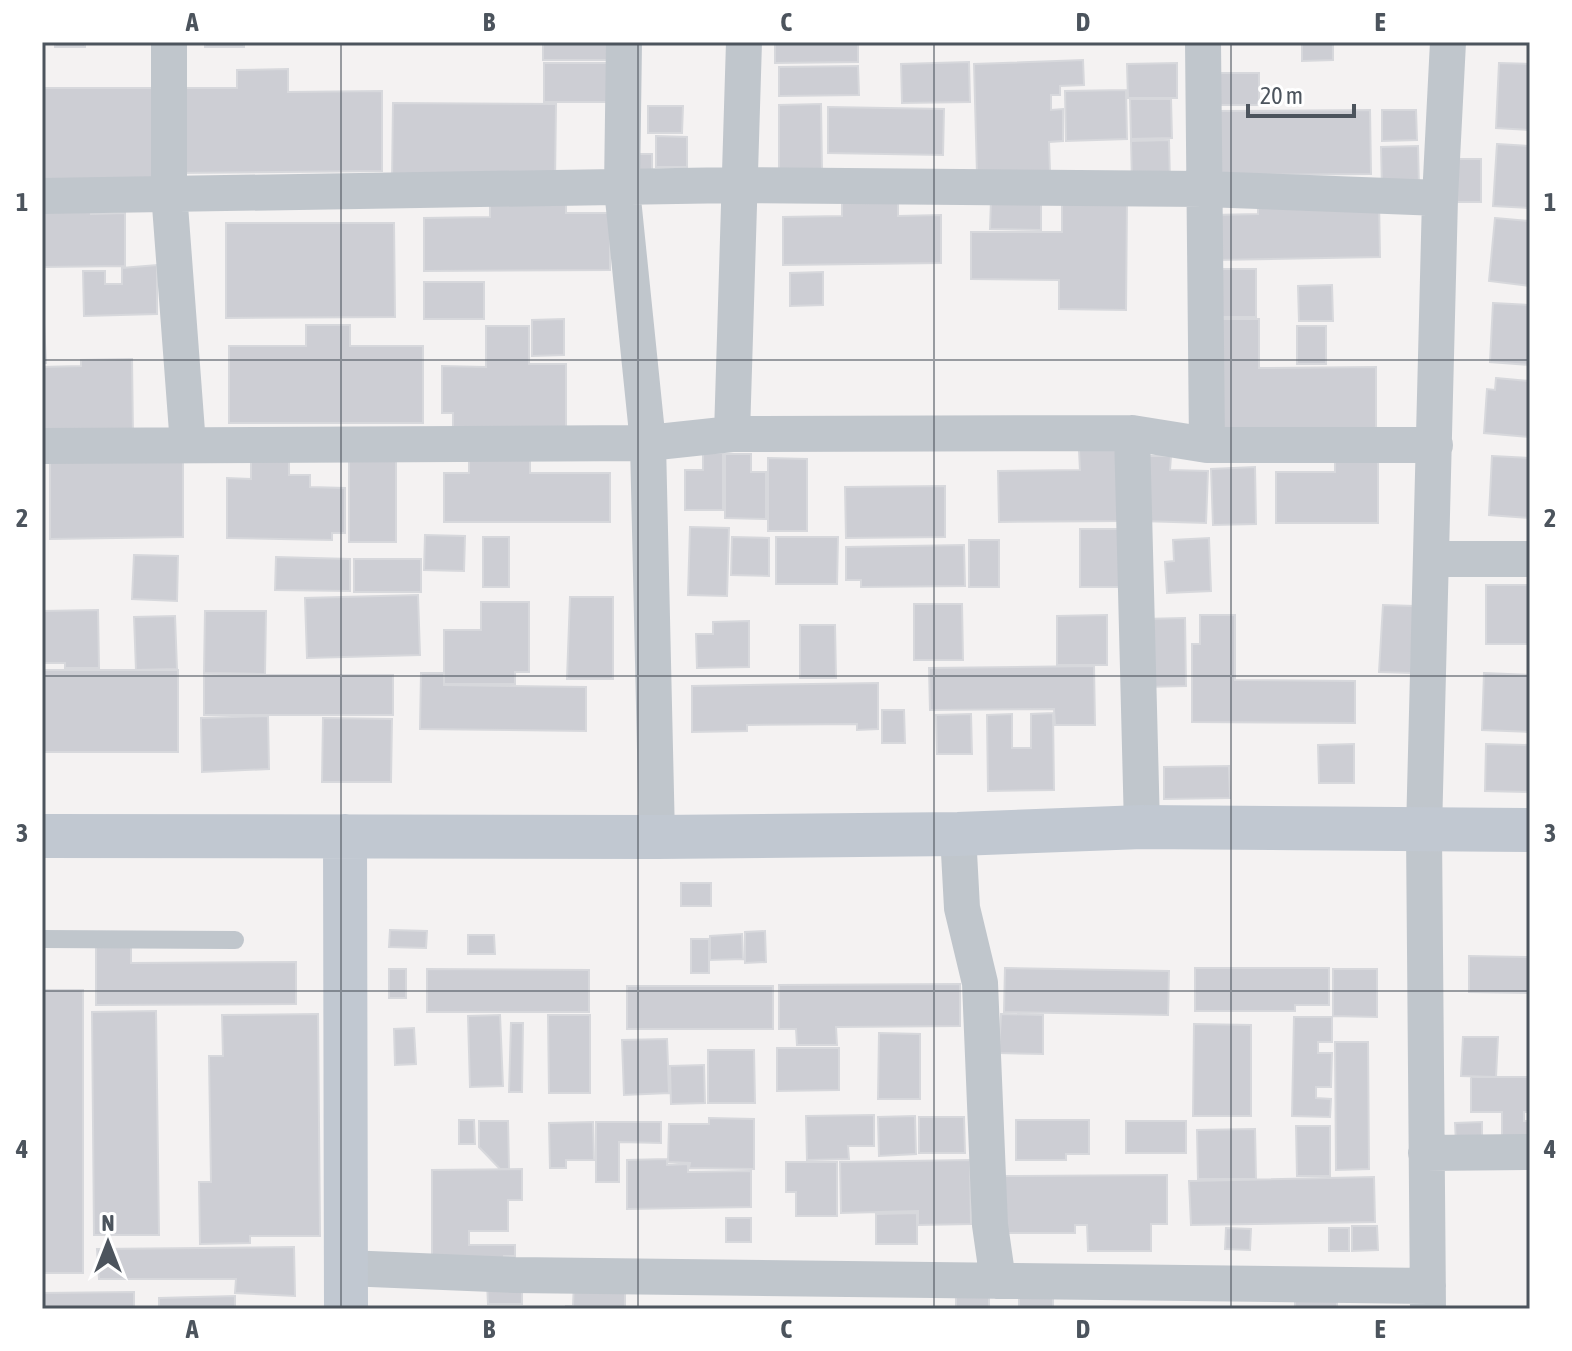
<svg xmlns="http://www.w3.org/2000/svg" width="1572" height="1351" font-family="'Asap Condensed',sans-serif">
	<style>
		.building { fill: #cdced4; stroke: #d7d8dc; stroke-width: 2 }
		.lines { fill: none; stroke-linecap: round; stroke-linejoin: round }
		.lane { stroke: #c0c6cc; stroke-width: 18 }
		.street { stroke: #c0c6cc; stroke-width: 36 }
		.secondary { stroke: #c1c8d1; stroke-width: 44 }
		.grid { fill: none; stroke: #4c545d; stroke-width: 2; stroke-opacity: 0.55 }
		.neatline { fill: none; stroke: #4c545d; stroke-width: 3 }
		.grid-label { font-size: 26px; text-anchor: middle; font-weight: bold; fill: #4c545d }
	</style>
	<rect width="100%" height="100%" fill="#f4f2f2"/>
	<!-- building -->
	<path class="building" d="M55,42H85V47H55Z
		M205,42H244V47H205Z
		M543,42H616V60H543Z
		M775,42H858V62L775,63Z
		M1302,42H1333V60L1302,61Z
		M1083,60L1084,85L1060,86V95H1051V110L1063,109V141L1049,142L1050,172L977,174L974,64Z
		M969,62L970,102L902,103L901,64Z
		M544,63H611L619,102H544Z
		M1177,63V98H1128L1127,64Z
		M1499,63L1530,64V130L1496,128Z
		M858,66L859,95L779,96V67Z
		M288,69V92L382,91V171L176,173L175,88H237V70Z
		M1219,73H1259V105H1218Z
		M42,88H152V183L42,184Z
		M1126,90L1127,139L1066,141L1065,91Z
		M1130,99H1171L1172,138L1131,139Z
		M393,103L556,104L555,182L392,181Z
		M821,104L822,171L779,172V105Z
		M648,106H683L682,133H648Z
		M828,107L944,109L943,155L828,153Z
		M1370,110L1371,174L1215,175L1214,111Z
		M1382,110H1416L1417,140L1382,141Z
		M656,136L687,137V167H656Z
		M1169,140L1170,182L1132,183L1131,141Z
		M1497,144L1530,146V208L1493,206Z
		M1418,146L1419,188L1382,189L1381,147Z
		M632,154H652V172H632Z
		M1456,159H1481V202H1456Z
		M91,195V214L125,213V266L42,267V196Z
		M842,196H898V216L941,215V263L783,265V217L842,216Z
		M490,199H566V213H610V270L424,271V218L490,217Z
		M1062,199H1127L1126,310L1059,309V280L971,279V232H1062Z
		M1379,199L1380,257L1215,260L1214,215L1258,214V200Z
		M991,200H1041V230L990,229Z
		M1495,218L1530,221V286L1489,281Z
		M226,223H394L395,317L226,318Z
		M157,265V314L84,316L83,271H105V284H122V268Z
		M1213,269H1256V317H1213Z
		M823,272V305L790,306V273Z
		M424,282H484V319H424Z
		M1332,285L1333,321H1299L1298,286Z
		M1493,303L1530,305V365L1490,362Z
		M564,319V355L532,356V320Z
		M1213,319H1259V368L1376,367V433L1214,434Z
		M42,324H44L46,363H42Z
		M306,325H350V346H423V423H229V346H306Z
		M486,326H529V364H566V436L453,435V413H442V366L486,367Z
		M1297,326H1326V364H1297Z
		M132,359L133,437L42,438V367L81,366V360Z
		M1496,378L1530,381V437L1484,433L1487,389L1495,390Z
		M1335,447H1378V523H1276V472H1335Z
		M1121,449V521L999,522L998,471L1080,470L1079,450Z
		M183,452V537L50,539V454Z
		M349,452H396V542H349Z
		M469,452H530V473H610V522H444V473H469Z
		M251,453L289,454V475H310V487L345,488V533H332V540L227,538V478L251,479Z
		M703,453H723V510H685V470H703Z
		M725,454H751V472H766V519L725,518Z
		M1142,456H1171L1170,470L1208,471L1206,523L1141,521Z
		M1492,456L1530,458V518L1489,515Z
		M768,458L807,459V531H768Z
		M1255,467L1256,524L1213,525L1211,469Z
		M945,486V537L846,538L845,487Z
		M690,527L729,528L727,596L688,595Z
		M1080,529H1121V587H1080Z
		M425,535L465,536L464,571L424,570Z
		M483,537H509V587H483Z
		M732,537L769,538V576L731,575Z
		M776,537H838L837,584H776Z
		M1209,538L1211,591L1167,593L1165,562L1174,561L1173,540Z
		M969,540H999V587H969Z
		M964,545L965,586L861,587V580H846V547Z
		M134,555L178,556L177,601L132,599Z
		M276,557L350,559V591L275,590Z
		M354,559H421V592H354Z
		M1486,585H1530V644H1486Z
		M418,595L420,655L307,658L305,598Z
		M570,597H613V679H567Z
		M481,602H529V672H515V684H444V630H481Z
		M914,604H962L963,660H914Z
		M1383,605L1414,606L1411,673L1379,672Z
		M98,610L99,668H65V663H42V611Z
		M205,611H266L265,674L204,673Z
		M1107,615V665H1057V616Z
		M1200,615H1235V680L1355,681V723L1192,722V644H1200Z
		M175,616L177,669L136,670L134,617Z
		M1185,618L1186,686L1143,687L1142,619Z
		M749,621V667L697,668L696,634H713V622Z
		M800,625H835L836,678H800Z
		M1094,666L1095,725H1055L1054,709L930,710L929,668Z
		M42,670H178V752H42Z
		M421,673H444V685L586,687V731L420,729Z
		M1484,673L1530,675V732L1482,730Z
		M204,675H393V715H204Z
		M878,683V729L857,730V724L747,725V731L692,732V686Z
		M882,710H904L905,743H882Z
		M1053,713L1054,790L988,791L987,715L1012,714V748H1031V714Z
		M971,714L972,754H937L936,715Z
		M268,716L269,769L202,772L201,718Z
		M323,718L392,719L391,782H322Z
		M1354,744V783H1319L1318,745Z
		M1486,744L1530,745V792L1485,791Z
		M1229,766L1230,798L1164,799V767Z
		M681,883H711V906H681Z
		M390,930L427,931L426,948L389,947Z
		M765,931L766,962L745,963V932Z
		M742,934L743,959L710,960V936Z
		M468,935H494L495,954H468Z
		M691,939H709V973H691Z
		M96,947H131V963L296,962V1004L96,1005Z
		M1469,956L1530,957V993L1469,992Z
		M1005,968L1169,971L1168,1015L1004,1012Z
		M1195,968H1329V1005H1295V1011H1195Z
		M389,969H406V998H389Z
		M427,969L589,970V1012H427Z
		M1333,969H1377V1017L1333,1016Z
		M960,984V1026L836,1027L837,1045H797L796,1029H779V985Z
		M627,986H773V1029H627Z
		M42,990H83V1273H42Z
		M156,1011L159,1235H94L92,1012Z
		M318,1014L320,1236H250V1243L200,1244L199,1182H211L209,1056H223L222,1015Z
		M1001,1014L1043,1015V1054L999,1053Z
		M500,1015L503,1086L470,1087L468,1016Z
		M548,1015H590V1093H549Z
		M1294,1017H1332V1042H1318V1053H1332L1331,1087H1316V1098L1331,1099L1330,1117L1292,1116Z
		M511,1023H523L522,1092H509Z
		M1194,1024L1251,1025V1116H1193Z
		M414,1028L416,1064L395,1065L394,1029Z
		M879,1033L920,1034V1099H878Z
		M1463,1037H1498L1496,1077L1461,1076Z
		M667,1039L669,1093L624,1095L622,1040Z
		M1335,1042H1368L1369,1169L1336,1170Z
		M777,1048H839V1090L777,1091Z
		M708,1050H754L755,1103H708Z
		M704,1065L705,1103L671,1104L670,1066Z
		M1471,1077H1530V1112H1524V1121H1530V1141H1502V1112H1471Z
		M874,1115V1146H848L849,1159L807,1160L806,1116Z
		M915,1116L916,1154L879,1156L878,1117Z
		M919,1117H964L965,1153H919Z
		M709,1118L754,1119V1169L689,1168L690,1163L668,1162L669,1124H709Z
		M459,1120H474L475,1144H459Z
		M1016,1120H1089V1154H1066V1160H1016Z
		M479,1121H508L509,1169H500L479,1147Z
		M1126,1121H1186V1153H1126Z
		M593,1122L594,1160H566V1168H550L549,1123Z
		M596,1122H661V1143L619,1142V1182H596Z
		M1482,1122V1143L1456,1144L1455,1123Z
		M1296,1126H1330V1176H1297Z
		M1255,1129L1256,1179H1198L1197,1130Z
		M667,1159V1165L688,1164V1172L751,1171V1207L627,1209V1160Z
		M970,1160L971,1224L918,1225V1211L841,1213L840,1162Z
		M786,1162H837V1216H796V1192H786Z
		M522,1169V1200H508V1231H469V1245H515V1256H504V1266H432V1170Z
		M1167,1175V1224H1151V1251H1088L1087,1225H1075V1233H1004L1003,1176Z
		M1374,1177L1375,1222L1191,1225L1189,1181Z
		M917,1213V1244H876V1214Z
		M726,1218H751V1242H726Z
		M1352,1226H1377L1378,1250L1352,1251Z
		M1226,1228L1251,1229L1250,1250L1225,1249Z
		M1329,1228H1349V1251H1329Z
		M294,1247L295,1296L235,1293L236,1279H99L97,1249Z
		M574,1282L625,1283V1308L678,1309H566V1306H573Z
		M487,1283H522V1304H488Z
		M1053,1291V1309H1019V1292Z
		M134,1292V1309H42V1293Z
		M235,1296V1309H159V1298Z
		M956,1296H989V1309H956Z
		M1295,1296H1337V1309H1295Z
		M450,1307L523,1309H450Z
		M1169,1307H1207V1309H1169Z"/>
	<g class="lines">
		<!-- lane -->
		<path class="lane" d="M42,939L235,940"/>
		<!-- street -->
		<path class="street" d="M169,42V192L188,445
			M624,42L622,189L648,443L657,837
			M1203,42L1207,445
			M42,196L738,185L1204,189L1440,198
			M1132,433L1142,827
			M732,434L744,42
			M42,446L648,443L732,434L1132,433L1207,445H1435
			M1433,559H1530
			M958,834L962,908L980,983L990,1225L998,1281
			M1426,1153L1530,1152
			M346,1268L515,1275L1428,1286
			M1428,1309L1424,831L1440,198L1448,42"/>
		<!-- secondary -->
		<path class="secondary" d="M42,836L657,837L958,834L1142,827L1530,830
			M345,836L346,1309"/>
	</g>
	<!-- grid -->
	<path class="grid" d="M341,42V1309M638,42V1309M934,42V1309M1231,42V1309M42,360H1530M42,676H1530M42,991H1530"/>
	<!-- border -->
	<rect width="1572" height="1351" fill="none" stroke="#ffffff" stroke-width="88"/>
	<!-- north arrow -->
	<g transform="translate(108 1243)" stroke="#ffffff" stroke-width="6" paint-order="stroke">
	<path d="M0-6L14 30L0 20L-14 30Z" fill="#4c545d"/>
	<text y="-12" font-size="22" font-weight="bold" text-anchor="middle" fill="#4c545d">N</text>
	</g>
	<!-- scale -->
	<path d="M1248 104v12h106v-12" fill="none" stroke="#4c545d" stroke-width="4"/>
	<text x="1260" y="104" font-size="24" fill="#4c545d" stroke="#ffffff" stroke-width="6" paint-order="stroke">20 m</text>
	<rect x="44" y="44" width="1484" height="1263" class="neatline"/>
	<g class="grid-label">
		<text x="192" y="31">A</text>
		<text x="489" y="31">B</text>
		<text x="786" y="31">C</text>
		<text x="1083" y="31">D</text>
		<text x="1380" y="31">E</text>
		<text x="22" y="211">1</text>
		<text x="1550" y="211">1</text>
		<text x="22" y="527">2</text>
		<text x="1550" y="527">2</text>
		<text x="22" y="842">3</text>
		<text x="1550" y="842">3</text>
		<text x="22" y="1158">4</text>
		<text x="1550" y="1158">4</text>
		<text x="192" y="1338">A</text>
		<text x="489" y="1338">B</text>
		<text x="786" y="1338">C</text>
		<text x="1083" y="1338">D</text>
		<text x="1380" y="1338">E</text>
	</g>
</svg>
